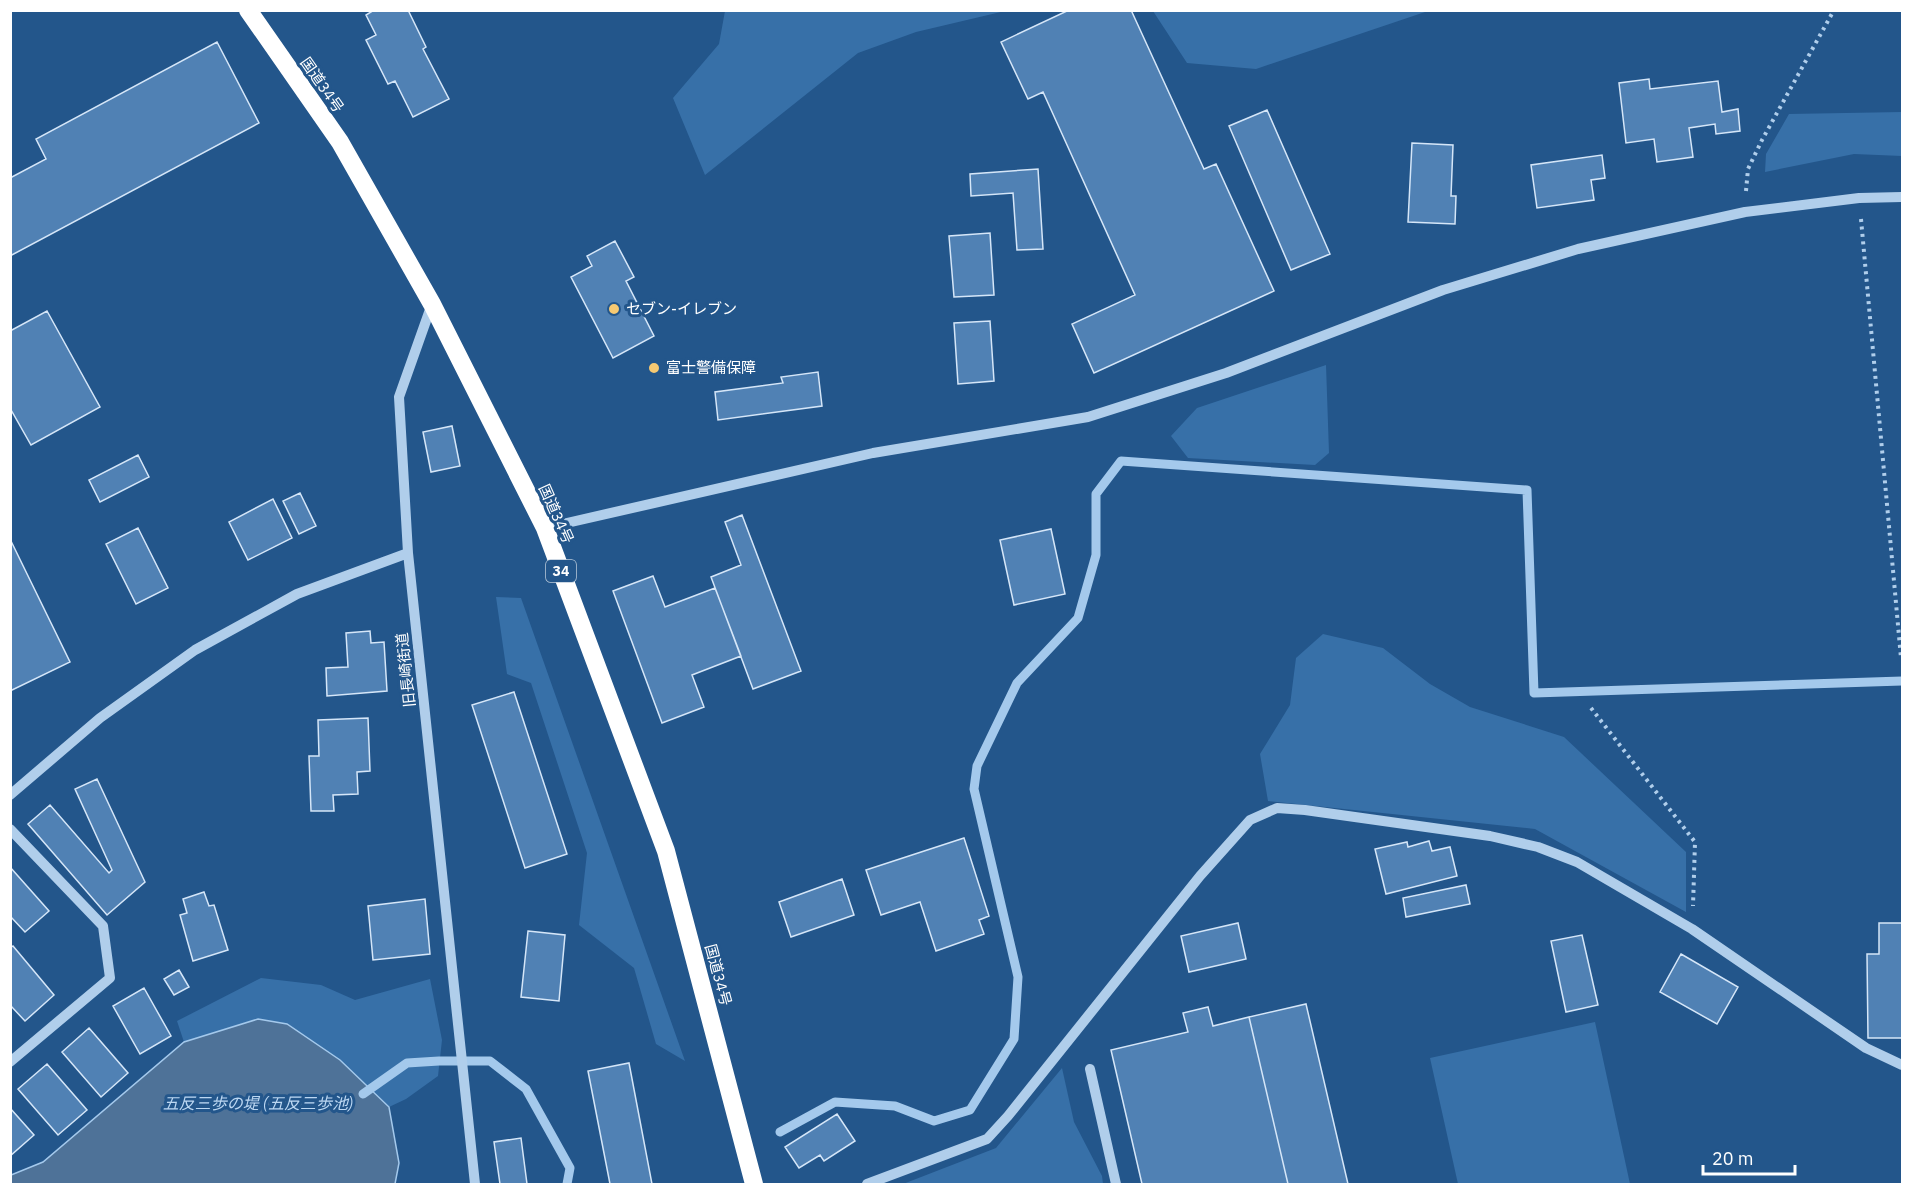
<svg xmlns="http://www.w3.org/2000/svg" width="1913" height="1195" font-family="'IBM Plex Sans','Noto Sans JP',sans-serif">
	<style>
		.green { fill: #3770a8 }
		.water { fill: #4e7298; stroke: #a4c9ec; stroke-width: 1.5 }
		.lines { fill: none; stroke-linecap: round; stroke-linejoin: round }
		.stream { stroke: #a4c9ec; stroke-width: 9 }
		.building { fill: #5081b4; stroke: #d5e6f8; stroke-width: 1.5 }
		.path { stroke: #b0ceeb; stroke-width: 4; stroke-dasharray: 3 4.5; stroke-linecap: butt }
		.minor { stroke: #b0ceeb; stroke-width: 10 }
		.highway { stroke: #fff; stroke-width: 18 }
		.poi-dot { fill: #f6c972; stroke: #23568b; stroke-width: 2 }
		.labels { text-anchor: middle; stroke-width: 6; stroke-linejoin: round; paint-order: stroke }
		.shield { fill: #23568b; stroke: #bdccdc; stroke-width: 1.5 }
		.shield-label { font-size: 14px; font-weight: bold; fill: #fff }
		.street-label { font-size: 15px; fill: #fff; stroke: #23568b }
		.poi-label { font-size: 15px; fill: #fff; stroke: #23568b; text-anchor: start }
		.water-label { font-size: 16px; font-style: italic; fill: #bcd7f2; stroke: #23568b }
	</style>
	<rect width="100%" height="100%" fill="#23568b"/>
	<!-- green -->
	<path class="green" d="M725,11V10L1005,11L916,32L858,53L705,175L673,98L719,44Z
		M1153,11H1428L1256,69L1187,63Z
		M1902,112V156L1854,154L1765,172L1766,154L1789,114Z
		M1326,365L1329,453L1315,465L1188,458L1171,436L1197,408Z
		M496,597L521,598L685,1061L656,1044L634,968L579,925L587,853L531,683L507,674Z
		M1323,634L1383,648L1430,684L1470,707L1564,737L1686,852V912L1535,829L1268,801L1260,754L1290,705L1296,658Z
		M261,978L321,985L355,1000L430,979L442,1040L438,1076L406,1099L389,1107L340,1060L257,1019L184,1042L177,1021Z
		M1595,1022L1630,1184H1458L1430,1058Z
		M1062,1068L1074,1122L1102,1176L1103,1184H903L996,1148Z"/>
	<!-- water -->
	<path class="water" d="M258,1019L287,1024L340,1060L389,1107L399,1163L395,1184H11V1175L43,1162L184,1042Z"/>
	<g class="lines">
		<!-- stream -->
		<path class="stream" d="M363,1094L407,1063L439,1061H490L526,1089L570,1168L567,1184
			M780,1132L835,1102L895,1106L934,1121L970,1110L1014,1039L1018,977L974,789L977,766L1017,683L1078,618L1096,555V494L1121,461L1527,490L1534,693L1902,681"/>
	</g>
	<!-- building -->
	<path class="building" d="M374,10H408L426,47L423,49L449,99L413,117L395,81L388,84L366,40L376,35L366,15Z
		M1069,10H1131L1204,169L1216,164L1274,291L1094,373L1072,324L1135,295L1043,92L1028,99L1001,42Z
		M217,42L259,123L10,256V178L46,159L36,139Z
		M1649,79L1650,89L1718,81L1722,112L1738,109L1740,131L1716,134L1715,124L1689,128L1693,157L1657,162L1654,139L1626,143L1619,83Z
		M1267,110L1330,254L1291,270L1229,126Z
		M1412,143L1453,145L1451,196H1456L1455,224L1408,222Z
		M1602,155L1605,178L1591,180L1594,200L1537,208L1531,165Z
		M1038,169L1043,249L1017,250L1013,193L971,196L970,174Z
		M990,233L994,295L954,297L949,236Z
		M615,241L634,277L626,281L654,336L613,358L571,277L592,266L587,256Z
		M47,311L100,407L31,445L10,408V331Z
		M990,321L994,381L958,384L954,323Z
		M818,372L822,406L718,420L715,392L783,383L781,377Z
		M452,426L460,466L431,472L423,432Z
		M138,455L149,477L100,502L89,480Z
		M300,493L316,526L299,534L283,501Z
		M273,499L292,538L248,560L229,522Z
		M742,515L801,671L753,689L711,577L741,565L725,522Z
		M138,528L168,588L136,604L106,544Z
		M1051,529L1065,594L1014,605L1000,540Z
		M10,539L70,662L10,691Z
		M653,576L665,607L715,588L741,656L692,675L704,707L662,723L613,591Z
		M370,631L371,643L384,642L387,691L327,696L326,668L348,667L346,633Z
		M514,692L567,854L525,868L472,705Z
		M368,718L370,771L357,772L358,794L333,795L334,811H311L309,756H319L318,720Z
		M97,779L145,882L107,915L28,824L50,805L109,873L112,870L75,789Z
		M964,838L989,916L979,920L984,934L936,951L920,902L881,915L866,870Z
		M1429,841L1432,851L1450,847L1457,876L1386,894L1375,849L1407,842L1408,847Z
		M10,867L49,911L25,932L10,916Z
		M842,879L854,915L791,937L779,902Z
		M1466,885L1470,904L1406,917L1403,898Z
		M204,892L209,906L214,905L228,950L193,961L180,915L187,913L183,899Z
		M425,899L430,954L373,960L368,906Z
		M1238,923L1246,959L1189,972L1181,936Z
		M1879,923H1902V1038H1868L1867,954H1879Z
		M528,931L565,935L559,1001L521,997Z
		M1582,935L1598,1005L1566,1012L1551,941Z
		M13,946L54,995L25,1021L10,1005V948Z
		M1681,954L1738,987L1717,1024L1660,992Z
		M179,970L189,987L174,995L164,979Z
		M144,988L171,1036L140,1054L113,1006Z
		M1306,1004L1348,1184H1288L1249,1017Z
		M1208,1007L1213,1026L1249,1017L1288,1184H1142L1111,1050L1188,1032L1183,1013Z
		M89,1028L128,1073L101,1097L62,1052Z
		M629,1063L652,1184H610L588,1071Z
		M47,1064L87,1110L58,1135L18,1089Z
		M10,1108L34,1135L10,1156Z
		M837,1114L855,1141L824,1161L820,1155L799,1168L785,1147Z
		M521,1138L527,1184H500L494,1142Z"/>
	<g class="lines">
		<!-- path -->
		<path class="path" d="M1746,191L1748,169L1762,140L1834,10
			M1861,219L1901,658
			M1591,708L1695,842L1693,906"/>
		<!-- minor -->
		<path class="minor" d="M432,304L399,397L408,553L475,1184
			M545,528L873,453L1088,417L1226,373L1443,290L1578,249L1745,212L1859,198L1902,197
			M10,795L100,718L195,650L297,594L408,553
			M10,829L103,926L110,978L10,1062
			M1090,1069L1116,1184
			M867,1184L987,1139L1008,1116L1200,876L1250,820L1277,808L1305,810L1490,836L1538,847L1577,862L1692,929L1866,1048L1902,1065"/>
		<!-- highway -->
		<path class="highway" d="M248,10L340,142L432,304L545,528L666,851L754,1184"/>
	</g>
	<!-- markers -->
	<g class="poi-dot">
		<circle cx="614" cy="309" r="6"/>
		<circle cx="654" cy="368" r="6"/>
	</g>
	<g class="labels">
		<!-- shield labels -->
		<rect class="shield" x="546" y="560" width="30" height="22" rx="4.5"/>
		<g class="shield-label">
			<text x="561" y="576">34</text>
		</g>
		<!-- street labels -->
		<g class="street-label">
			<text transform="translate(322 85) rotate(55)" y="5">国道34号</text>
			<text transform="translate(556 514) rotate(66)" y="5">国道34号</text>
			<text transform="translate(406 670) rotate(-96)" y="5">旧長崎街道</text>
			<text transform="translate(718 975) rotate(75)" y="5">国道34号</text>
		</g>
		<!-- poi labels -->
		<g class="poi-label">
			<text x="626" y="314">セブン-イレブン</text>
			<text x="666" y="373">富士警備保障</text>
		</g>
		<!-- water labels -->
		<g class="water-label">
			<text x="258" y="1109">五反三歩の堤 (五反三歩池)</text>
		</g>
	</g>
	<!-- border -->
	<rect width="1913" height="1195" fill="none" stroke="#ffffff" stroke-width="24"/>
	<!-- scale -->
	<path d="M1703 1165v9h92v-9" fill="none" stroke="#ffffff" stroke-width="3"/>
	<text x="1712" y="1165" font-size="18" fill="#ffffff" stroke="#23568b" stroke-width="4.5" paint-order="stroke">20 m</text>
</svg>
